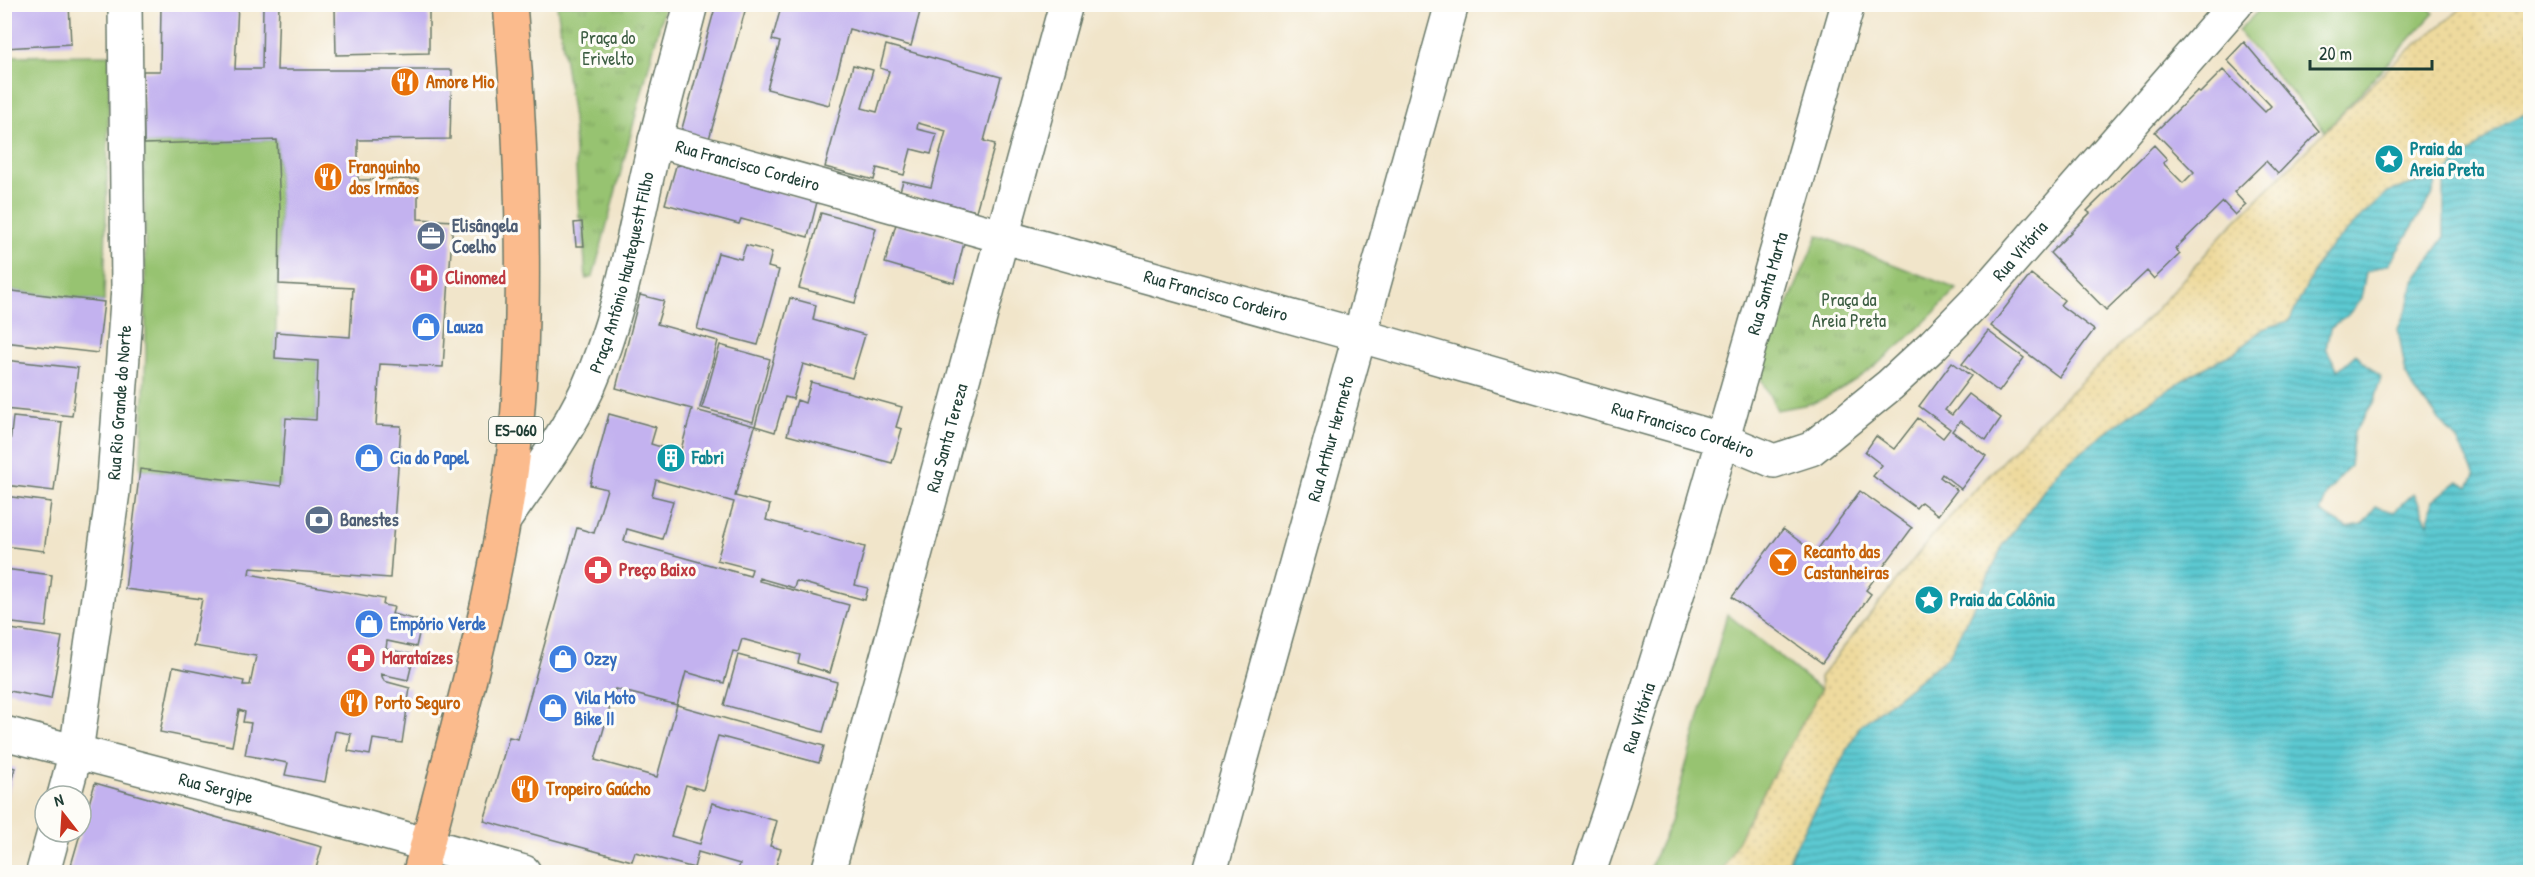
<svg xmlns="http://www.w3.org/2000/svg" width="2535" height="877" font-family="'Patrick Hand',sans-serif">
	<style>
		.green { fill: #97c371; stroke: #5b8052; stroke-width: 1.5 }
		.sand { fill: url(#sand-dots); stroke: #868c69; stroke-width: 1.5 }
		.park { fill: url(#park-tufts); stroke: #5b8052; stroke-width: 1.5 }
		.water { fill: url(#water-rules); stroke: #3e8382; stroke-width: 1.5 }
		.building { fill: #c3b2ef; fill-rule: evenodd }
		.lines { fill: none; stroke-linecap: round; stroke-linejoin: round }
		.minor-casing { stroke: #687868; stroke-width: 36 }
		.major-casing { stroke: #687868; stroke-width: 36 }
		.minor { stroke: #fff; stroke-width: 33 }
		.major { stroke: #fbbb8d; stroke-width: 33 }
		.labels { text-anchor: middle; stroke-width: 6; stroke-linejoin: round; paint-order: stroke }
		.shield { fill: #fdfcf7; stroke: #62766e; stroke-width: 1.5 }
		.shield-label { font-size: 16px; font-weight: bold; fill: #1f3d34 }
		.park-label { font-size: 18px; fill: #3d5e43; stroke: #fdfcf7 }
		.food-label { font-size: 18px; font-weight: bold; fill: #c56008; stroke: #fdfcf7; text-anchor: start }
		.culture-label { font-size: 18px; font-weight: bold; fill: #0d838f; stroke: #fdfcf7; text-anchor: start }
		.street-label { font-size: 18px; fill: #1f3d34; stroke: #fdfcf7 }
		.service-label { font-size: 18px; font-weight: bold; fill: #4e5e75; stroke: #fdfcf7; text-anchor: start }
		.health-label { font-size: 18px; font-weight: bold; fill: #be3a42; stroke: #fdfcf7; text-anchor: start }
		.shop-label { font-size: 18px; font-weight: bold; fill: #366cbe; stroke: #fdfcf7; text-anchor: start }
	</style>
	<defs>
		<pattern id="sand-dots" width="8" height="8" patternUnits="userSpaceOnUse" patternTransform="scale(1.5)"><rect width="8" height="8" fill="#eeda9e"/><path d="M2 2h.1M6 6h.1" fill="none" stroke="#ccbc89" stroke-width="1.8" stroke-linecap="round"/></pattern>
		<pattern id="park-tufts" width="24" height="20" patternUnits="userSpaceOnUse" patternTransform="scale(1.5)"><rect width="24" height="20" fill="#97c371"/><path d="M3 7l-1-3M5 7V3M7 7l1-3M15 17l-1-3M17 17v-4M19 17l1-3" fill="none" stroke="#7ba05e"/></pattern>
		<pattern id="water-rules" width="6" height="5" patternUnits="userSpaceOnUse" patternTransform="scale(1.5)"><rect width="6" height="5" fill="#5cc9d1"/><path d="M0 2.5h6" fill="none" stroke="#4ba4aa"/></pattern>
	</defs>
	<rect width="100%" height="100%" fill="#fdfcf7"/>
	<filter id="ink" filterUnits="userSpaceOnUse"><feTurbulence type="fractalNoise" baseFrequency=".0167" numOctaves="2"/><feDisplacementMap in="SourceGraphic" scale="12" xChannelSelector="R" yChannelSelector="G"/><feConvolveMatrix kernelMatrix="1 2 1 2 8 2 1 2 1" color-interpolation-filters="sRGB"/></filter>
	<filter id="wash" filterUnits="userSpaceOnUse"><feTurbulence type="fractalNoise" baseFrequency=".008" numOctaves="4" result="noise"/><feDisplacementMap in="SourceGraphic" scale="24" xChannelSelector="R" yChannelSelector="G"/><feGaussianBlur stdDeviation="1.35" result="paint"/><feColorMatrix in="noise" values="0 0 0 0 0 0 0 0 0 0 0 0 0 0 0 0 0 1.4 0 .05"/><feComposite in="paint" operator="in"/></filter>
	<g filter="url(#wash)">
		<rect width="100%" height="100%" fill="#f1e5ca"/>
		<!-- green -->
		<path class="green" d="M2264,5H2425L2434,13L2325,131L2238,31Z
			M110,55L104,302L5,290V56Z
			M277,140L280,210L275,358L318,361L316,420L286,418L281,486L140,469L146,355L144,144Z
			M1727,614L1821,690L1747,822L1722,872H1648L1671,821Z"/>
		<!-- sand -->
		<path class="sand" d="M2466,5H2530V112L2505,123L2463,171L2439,175L2388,192L2321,257L2289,321L2263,329L2235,352L2191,375L2129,415L2061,467L2004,544L1949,656L1860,726L1782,872H1722L1747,822L1821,690L1820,677L1933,535L2038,423L2151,315L2226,231L2393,63Z"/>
		<!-- park -->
		<path class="park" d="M557,5H665L593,277L586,279L582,218H579L573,119Z
			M1818,235L1957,289C1917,331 1871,377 1818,401C1806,406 1790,407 1777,410L1758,373Z"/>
		<!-- water -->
		<path class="water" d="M2530,112V872H1782L1860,726L1949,656L2004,544L2061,467L2129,415L2191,375L2235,352L2263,329L2289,321L2321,257L2361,217L2388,192L2439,175L2432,196L2389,264L2366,272L2361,299L2348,315L2330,329L2326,348L2338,370L2356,354L2381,378L2373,403L2354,432L2350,466L2329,490L2320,512L2347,528L2362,525L2376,507L2394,512L2414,493L2428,524L2433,501L2458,481L2469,487L2475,475L2457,440L2414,390L2406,374L2398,329L2409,303L2413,283L2444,238V174L2505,123Z"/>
		<g id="blocks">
			<!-- building -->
			<path class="building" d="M5,4H69L71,44L5,48Z
				M161,4H238L235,69H262L263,4H279L277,70H452L450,139L358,140V180L418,179V219L453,221L443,367L380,364L376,425L401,426L390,578L250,568L249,574L384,599L383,605L394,607L392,614L422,621L416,647L387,641L386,649L414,655L408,680L381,674L384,681L410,688L402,743L373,739L370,755L348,751L351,734L335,731L325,782L285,775L288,763L245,755L251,723L243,722L245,712L239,710L232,746L160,732L173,667L244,681L243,685H250L256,656L193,646L202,599L125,589L140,469L281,486L286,418L316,420L318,361L275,358L276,332L350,337L353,288L279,284L280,210L277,140L144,144L143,71H160Z
				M716,4H747L709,139L681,132Z
				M760,4H922L911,46L849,29L829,105L767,89L780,42L772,40L780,11Z
				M429,6V53L336,55L335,8Z
				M2244,42L2319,131L2278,174L2266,161L2234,192L2246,205L2235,215L2223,202L2175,249L2180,254L2154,279L2147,271L2106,310L2050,253L2090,213L2087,211L2154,145L2167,159L2163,163L2183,183L2194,172L2155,132L2197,91L2200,93L2223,70L2265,112L2271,106L2227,60Z
				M886,45L1001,77L984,141L995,144L976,211L900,191L903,181L931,187L946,131L918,123L917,129L937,134L931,154L911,149L904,175L877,168L874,180L825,167L853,65L873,70L862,108L877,112L889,71L880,68Z
				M681,165L817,202L808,237L741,219L739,224L665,204L676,166Z
				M821,213L876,228L855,303L799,288Z
				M582,222L584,246H576L574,223Z
				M896,224L964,243L954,283L885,263Z
				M746,245L772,252L768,267L779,270L758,345L697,329L718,253L741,259Z
				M2031,274L2064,300L2060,305L2094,330L2059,377L1991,326Z
				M4,290L104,302L98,353L4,342Z
				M640,295L664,301L657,324L718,341L699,411L755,426L790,298L816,305L813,320L865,335L852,378L803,364L793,399L785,397L775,432L755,426L735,496L770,505L766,520L865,547L855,585L868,588L865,600L796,581L794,588L759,578V581L849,605L830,673L798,663L800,655L742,639L738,652L733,651L724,683L686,672L677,705L615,689L595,760L657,777L677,705L824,746L819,763L718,736L703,790L686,785L671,836L700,844L712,803L777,821L770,846L781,849L774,872H737L740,864L698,852L694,868L635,852L632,861L484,821L509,737L518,739L577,528L594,533L607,489L590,485L609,414L656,427L651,444L680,453L692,409L616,388ZM656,480L734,502L717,560L752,569L750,576L624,541L627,529L662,539L673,501L652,496Z
				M1988,331L2024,358L1999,392L1962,364Z
				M720,345L770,359L753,422L702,408Z
				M4,360L78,368L72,416L4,409Z
				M1952,362L1971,376L1945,410L1952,415L1969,394L2001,418L1986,440L1960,421L1952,431L1986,456L1961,489L1942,474L1940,477L1957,490L1938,515L1921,502L1916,508L1873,476L1882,465L1865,452L1876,436L1894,449L1918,418L1943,438L1950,429L1919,406Z
				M811,382L902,407L896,427L902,429L892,463L787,435L797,400L805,403Z
				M13,417L62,422L54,491L5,485Z
				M1860,491L1912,528L1866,590L1871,594L1822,663L1732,597L1783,529L1815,553Z
				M4,496L51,502L44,551L4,546Z
				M4,569L52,575L46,627L4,622Z
				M4,628L62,637L51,699L4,690Z
				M738,655L837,682L823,732L724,705Z
				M4,765L15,768L5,803H4Z
				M95,783L322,847L315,872H69Z"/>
		</g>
	</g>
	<g filter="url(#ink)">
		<use href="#blocks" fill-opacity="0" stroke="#687868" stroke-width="1.5"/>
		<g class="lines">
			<!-- minor casing -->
			<g class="minor-casing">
				<g id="minor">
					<path id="s1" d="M655,140L1361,336L1721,439L1774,461L1811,449L1890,385L1933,345L1980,297L2236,4"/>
					<path id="s2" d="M505,519C534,477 566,435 588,388C619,318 632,243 649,168C661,113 677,59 691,4"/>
					<path id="s3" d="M4,733L350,823L524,872"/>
					<path id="s4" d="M64,796L76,752L113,492L128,288L125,4"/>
					<path d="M43,872L54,832"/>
					<path id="s5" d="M828,872L1066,4"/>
					<path id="s6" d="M1210,872L1452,4"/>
					<path id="s7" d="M1589,872L1614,798L1687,563L1848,4"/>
				</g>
			</g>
			<!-- major casing -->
			<g class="major-casing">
				<path id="major" d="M420,872C454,738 494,604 512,466C519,416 521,367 522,317C524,212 519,109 510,4"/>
			</g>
			<!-- minor -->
			<use href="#minor" class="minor"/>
			<!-- major -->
			<use href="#major" class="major"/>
		</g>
	</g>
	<!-- icons -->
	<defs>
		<g id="restaurant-disc" transform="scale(1.5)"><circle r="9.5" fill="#e8710a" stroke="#fdfcf7"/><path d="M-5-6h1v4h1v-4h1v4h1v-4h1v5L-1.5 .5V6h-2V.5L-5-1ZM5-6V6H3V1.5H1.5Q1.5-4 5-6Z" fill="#fff"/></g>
		<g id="sight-disc" transform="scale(1.5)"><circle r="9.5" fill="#0f9aa8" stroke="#fdfcf7"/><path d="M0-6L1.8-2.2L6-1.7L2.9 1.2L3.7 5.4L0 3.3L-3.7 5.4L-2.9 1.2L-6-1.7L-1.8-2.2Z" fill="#fff"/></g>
		<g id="office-disc" transform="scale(1.5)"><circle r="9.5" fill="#5c6f8a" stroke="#fdfcf7"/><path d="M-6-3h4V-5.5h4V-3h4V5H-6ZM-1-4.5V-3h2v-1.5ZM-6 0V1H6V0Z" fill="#fff"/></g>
		<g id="hospital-disc" transform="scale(1.5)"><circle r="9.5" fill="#e0444e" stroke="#fdfcf7"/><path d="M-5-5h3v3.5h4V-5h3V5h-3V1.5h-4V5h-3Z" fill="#fff"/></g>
		<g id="shop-disc" transform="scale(1.5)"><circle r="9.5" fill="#3f7fe0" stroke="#fdfcf7"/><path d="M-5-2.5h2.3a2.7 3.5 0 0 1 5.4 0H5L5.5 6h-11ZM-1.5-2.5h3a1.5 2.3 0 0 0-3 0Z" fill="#fff"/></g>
		<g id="building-disc" transform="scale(1.5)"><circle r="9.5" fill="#0f9aa8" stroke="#fdfcf7"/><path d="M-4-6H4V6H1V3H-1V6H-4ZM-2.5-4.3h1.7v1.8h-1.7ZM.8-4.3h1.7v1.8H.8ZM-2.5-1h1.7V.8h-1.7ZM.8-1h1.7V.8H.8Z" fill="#fff"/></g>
		<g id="bank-disc" transform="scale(1.5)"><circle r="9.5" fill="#5c6f8a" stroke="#fdfcf7"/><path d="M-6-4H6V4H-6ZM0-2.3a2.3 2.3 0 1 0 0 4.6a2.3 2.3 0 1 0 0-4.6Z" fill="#fff"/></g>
		<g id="bar-disc" transform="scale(1.5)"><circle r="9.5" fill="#e8710a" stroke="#fdfcf7"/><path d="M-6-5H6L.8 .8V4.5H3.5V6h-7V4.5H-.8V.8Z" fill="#fff"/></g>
		<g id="pharmacy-disc" transform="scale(1.5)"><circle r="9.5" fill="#e0444e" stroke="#fdfcf7"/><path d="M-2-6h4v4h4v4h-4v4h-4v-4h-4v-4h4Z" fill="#fff"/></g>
	</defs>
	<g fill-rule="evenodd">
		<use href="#restaurant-disc" x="405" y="82"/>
		<use href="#sight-disc" x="2389" y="159"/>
		<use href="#restaurant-disc" x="328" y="177"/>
		<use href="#office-disc" x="431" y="236"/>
		<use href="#hospital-disc" x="424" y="278"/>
		<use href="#shop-disc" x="426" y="327"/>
		<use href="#shop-disc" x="369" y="458"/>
		<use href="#building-disc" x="671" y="458"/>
		<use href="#bank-disc" x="319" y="520"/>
		<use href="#bar-disc" x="1783" y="562"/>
		<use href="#pharmacy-disc" x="598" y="570"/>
		<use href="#sight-disc" x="1929" y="600"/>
		<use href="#shop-disc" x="369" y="624"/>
		<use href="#pharmacy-disc" x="361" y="658"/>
		<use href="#shop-disc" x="563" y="659"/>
		<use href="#restaurant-disc" x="354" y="703"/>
		<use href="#shop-disc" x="553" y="708"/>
		<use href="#restaurant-disc" x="525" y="789"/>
	</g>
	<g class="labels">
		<!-- shield labels -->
		<rect class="shield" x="489" y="417" width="54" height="26" rx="4.5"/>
		<g class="shield-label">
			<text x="516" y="436">ES-060</text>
		</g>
		<!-- park labels -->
		<g class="park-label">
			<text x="608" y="44">Praça do<tspan x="608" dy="21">Erivelto</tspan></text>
			<text x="1849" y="306">Praça da<tspan x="1849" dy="21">Areia Preta</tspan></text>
		</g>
		<!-- food labels -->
		<g class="food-label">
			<text x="426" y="88">Amore Mio</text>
			<text x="349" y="173">Franguinho<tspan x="349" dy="21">dos Irmãos</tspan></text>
			<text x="1804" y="558">Recanto das<tspan x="1804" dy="21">Castanheiras</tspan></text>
			<text x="375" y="709">Porto Seguro</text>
			<text x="546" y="795">Tropeiro Gaúcho</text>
		</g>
		<!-- culture labels -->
		<g class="culture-label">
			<text x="2410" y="155">Praia da<tspan x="2410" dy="21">Areia Preta</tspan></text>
			<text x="692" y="464">Fabri</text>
			<text x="1950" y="606">Praia da Colônia</text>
		</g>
		<!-- street labels -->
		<g class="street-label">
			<text dy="6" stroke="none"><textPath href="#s1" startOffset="96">Rua Francisco Cordeiro</textPath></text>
			<text dy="6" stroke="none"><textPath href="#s1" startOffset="1492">Rua Vitória</textPath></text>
			<text dy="6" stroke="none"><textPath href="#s2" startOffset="276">Praça Antônio Hautequestt Filho</textPath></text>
			<text dy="6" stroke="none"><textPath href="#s7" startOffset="615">Rua Santa Marta</textPath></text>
			<text dy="6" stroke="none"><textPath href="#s1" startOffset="582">Rua Francisco Cordeiro</textPath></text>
			<text dy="6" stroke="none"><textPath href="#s4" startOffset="398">Rua Rio Grande do Norte</textPath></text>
			<text dy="6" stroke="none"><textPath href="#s1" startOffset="1068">Rua Francisco Cordeiro</textPath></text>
			<text dy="6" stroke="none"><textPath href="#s5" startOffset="450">Rua Santa Tereza</textPath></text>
			<text dy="6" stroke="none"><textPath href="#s6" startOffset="450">Rua Arthur Hermeto</textPath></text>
			<text dy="6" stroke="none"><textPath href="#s7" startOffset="162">Rua Vitória</textPath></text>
			<text dy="6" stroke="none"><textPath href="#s3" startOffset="219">Rua Sergipe</textPath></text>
		</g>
		<!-- service labels -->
		<g class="service-label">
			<text x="452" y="232">Elisângela<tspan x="452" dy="21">Coelho</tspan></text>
			<text x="340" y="526">Banestes</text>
		</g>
		<!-- health labels -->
		<g class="health-label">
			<text x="445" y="284">Clinomed</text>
			<text x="619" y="576">Preço Baixo</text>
			<text x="382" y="664">Marataízes</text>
		</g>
		<!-- shop labels -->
		<g class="shop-label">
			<text x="447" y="333">Lauza</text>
			<text x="390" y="464">Cia do Papel</text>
			<text x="390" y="630">Empório Verde</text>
			<text x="584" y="665">Ozzy</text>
			<text x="574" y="704">Vila Moto<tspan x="574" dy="21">Bike II</tspan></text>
		</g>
	</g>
	<!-- margin -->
	<rect width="2535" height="877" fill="none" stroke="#fdfcf7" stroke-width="24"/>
	<!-- north arrow -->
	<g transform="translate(63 814) rotate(343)"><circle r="28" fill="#fdfcf7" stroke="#a4b0a9" stroke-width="1.5"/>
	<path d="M0-4.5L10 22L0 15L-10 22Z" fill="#c8321e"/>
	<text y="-9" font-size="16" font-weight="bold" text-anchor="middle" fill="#1f3d34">N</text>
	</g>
	<!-- scale -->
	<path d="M2310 60v9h122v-9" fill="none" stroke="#1f3d34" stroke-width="3"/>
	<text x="2319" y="60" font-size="18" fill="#1f3d34" stroke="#fdfcf7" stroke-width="4.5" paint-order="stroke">20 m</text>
</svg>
